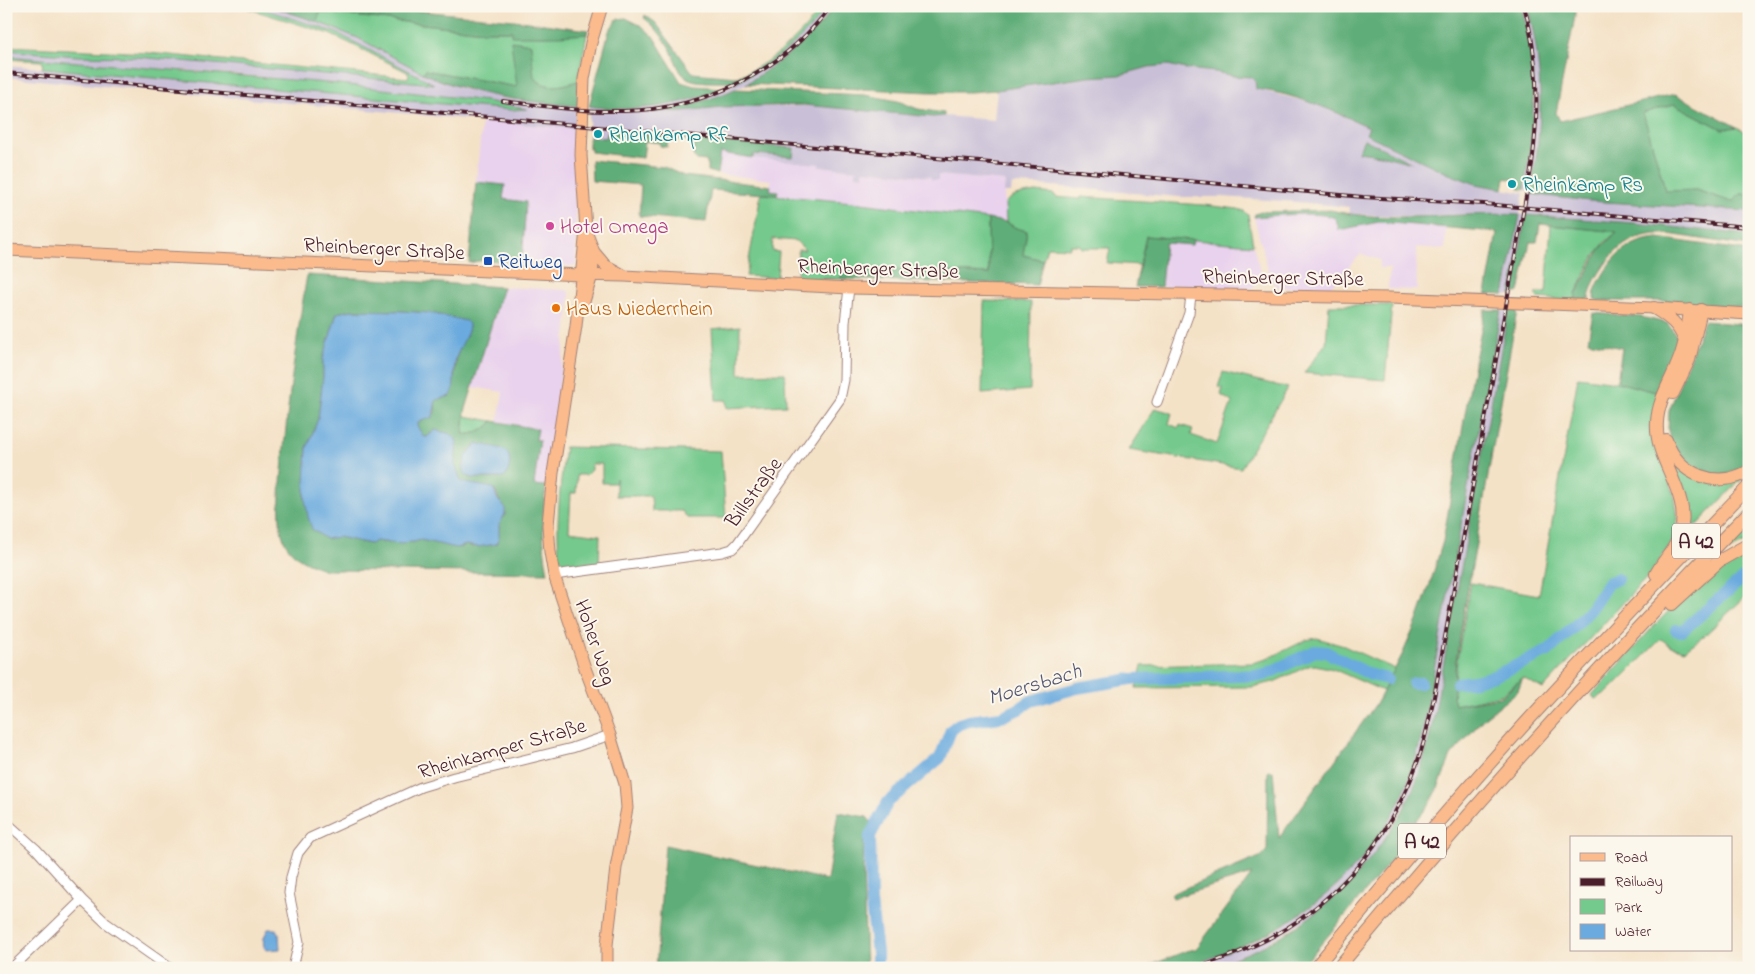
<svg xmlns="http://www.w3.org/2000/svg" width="1755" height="974" font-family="'Indie Flower',sans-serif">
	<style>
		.built { fill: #e9d2ed }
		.industrial { fill: #c9bfd7; fill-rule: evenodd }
		.green { fill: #74c98d; stroke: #5f745c }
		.forest { fill: #5fad78; stroke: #546652; fill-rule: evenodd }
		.water { fill: #6baade; stroke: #5a6484 }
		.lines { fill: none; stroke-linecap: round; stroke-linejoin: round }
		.river { stroke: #6baade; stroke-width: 12 }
		.minor-casing { stroke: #9f8079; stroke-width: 11 }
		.major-casing { stroke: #9f8079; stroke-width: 13 }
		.highway-casing { stroke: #9f8079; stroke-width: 14 }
		.minor { stroke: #fff; stroke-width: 9 }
		.major { stroke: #fbbb8c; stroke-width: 11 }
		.highway { stroke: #fbbb8c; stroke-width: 12 }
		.rail-casing { stroke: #4a1f2b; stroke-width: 4 }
		.rail { stroke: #fbf7ec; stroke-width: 2; stroke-dasharray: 5.5; stroke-linecap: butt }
		.culture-dot { fill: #0f9aa8; stroke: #fbf7ec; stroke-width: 2 }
		.hotel-dot { fill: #d1479c; stroke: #fbf7ec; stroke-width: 2 }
		.transit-dot { fill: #1a4fb4; stroke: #fbf7ec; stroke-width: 2 }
		.food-dot { fill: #e8710a; stroke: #fbf7ec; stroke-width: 2 }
		.labels { text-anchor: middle; stroke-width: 4; stroke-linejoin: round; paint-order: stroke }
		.shield { fill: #fbf7ec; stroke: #7f6065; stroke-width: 1 }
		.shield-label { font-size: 20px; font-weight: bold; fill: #4a1f2b }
		.culture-label { font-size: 21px; fill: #0d838f; stroke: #fbf7ec; text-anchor: start }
		.hotel-label { font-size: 21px; fill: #b23c85; stroke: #fbf7ec; text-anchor: start }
		.street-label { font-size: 21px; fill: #4a1f2b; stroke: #fbf7ec }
		.transit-label { font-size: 21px; fill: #164399; stroke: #fbf7ec; text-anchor: start }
		.food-label { font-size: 21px; fill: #c56008; stroke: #fbf7ec; text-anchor: start }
		.water-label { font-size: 22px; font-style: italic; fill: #575773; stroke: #fbf7ec }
	</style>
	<rect width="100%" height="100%" fill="#fbf7ec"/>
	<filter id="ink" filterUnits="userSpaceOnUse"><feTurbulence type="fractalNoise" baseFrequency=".02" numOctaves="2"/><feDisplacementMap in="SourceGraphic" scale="10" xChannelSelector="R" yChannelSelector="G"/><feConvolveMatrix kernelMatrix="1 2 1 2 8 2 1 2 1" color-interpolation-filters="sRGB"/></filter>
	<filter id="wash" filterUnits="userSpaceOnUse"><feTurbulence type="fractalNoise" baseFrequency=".0096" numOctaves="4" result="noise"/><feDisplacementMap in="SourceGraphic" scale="20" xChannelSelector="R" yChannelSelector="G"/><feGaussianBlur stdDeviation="1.12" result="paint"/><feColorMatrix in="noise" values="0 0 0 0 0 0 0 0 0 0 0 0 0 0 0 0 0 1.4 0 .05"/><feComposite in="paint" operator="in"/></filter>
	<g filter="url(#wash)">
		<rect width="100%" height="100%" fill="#f4e2c7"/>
		<!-- built -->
		<path class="built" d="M482,120L575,129L576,266L522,263L526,202L503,200L505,185L476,182Z
			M720,153L819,164V166L856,170V175L862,176L863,170H865L931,177L938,175L1005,181L1004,193L1006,222L853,202L777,195L778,191L770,190L771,180L718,174Z
			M1304,214L1330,215L1334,217L1336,219L1339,230L1379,222L1446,228L1445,249L1416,247L1417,290L1388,289L1390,268H1379L1380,260L1361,254L1329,288L1279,287L1271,281L1254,217Z
			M1193,240L1253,245L1262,278L1252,288L1161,287L1165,243L1192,245Z
			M503,287L567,290L570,293L567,326L546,486H534L540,441L536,440L538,429L498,422L503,392L473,387Z"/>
		<!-- industrial -->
		<path class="industrial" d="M254,6H270L348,33L423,73L463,89L507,99L578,106L577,129L6,77V65L442,104L512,110L525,109L486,101L436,95L254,76L6,56V50L77,56L138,57L432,83L337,33Z
			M828,6H834L808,38L781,61L746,84L712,98L682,107L657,112L683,111L722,107L816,106L994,120L997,90L1088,77L1120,75L1134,70L1159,66L1168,65L1186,69L1216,72L1233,76L1251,77L1255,80L1256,89L1316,104L1344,116L1369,127L1366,134L1449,174L1492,187L1524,193L1520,214L1526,215L1511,295H1504L1520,215L1479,214L1404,216L1350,214L1349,207L1297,202L1222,197H1180L1040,185L1012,184L1011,193H1004L1005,181L938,175V180H931V177L865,170L863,171V176L856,175V170L819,166V164L753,158L754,154L793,157V148L608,131L607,138L589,137V106L608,109L635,108L653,106L676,103L721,90L752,75L786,50L804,34ZM1364,140L1409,161V162L1381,155L1359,152Z
			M1522,6H1527L1533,30L1538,56L1541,91L1538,146L1530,191L1524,190L1533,130L1535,92L1529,37Z
			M1530,194L1589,201L1749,211V235L1634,223L1526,215Z
			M1501,310L1508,311L1435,711L1423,762L1409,798L1377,850L1359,872L1337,895L1314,914L1257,949L1207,968H1185L1253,942L1274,931L1311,907L1334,888L1358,862L1385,825L1402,795L1422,734Z"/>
		<!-- green -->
		<path class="green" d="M240,6H254L337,33L434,84L138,57L77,56L6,50V46L149,53L408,78L409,73L347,42L327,33Z
			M823,6H828C806,37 775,62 742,80L736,77C772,64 801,36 823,6Z
			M320,12L483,31H513L512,35L542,36L587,34L578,81C562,86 547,90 534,78L517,87L425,70L423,73L358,38L317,22Z
			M6,56L339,84L486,101L527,109L512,110L442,104L42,68L43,63L41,61L6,59Z
			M1674,104L1722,129L1737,127L1749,134V194H1741L1732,202L1696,190L1666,192L1643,113Z
			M1036,192L1054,194L1056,197L1081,199V197L1204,205L1238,209L1244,211L1248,215L1253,245L1146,236L1140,265L1107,263L1110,248H1081L1080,245H1070V248L1047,247L1043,260L1022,255L1027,231L1016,228L1006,222L1005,203C1013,194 1025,194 1036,192Z
			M761,194L853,202L988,219L989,274L843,267L841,279H797L798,250H805L796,241L773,239L772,251L779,252L777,278L746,276Z
			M1551,225L1618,232C1596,245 1587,271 1576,293L1575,301L1538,298L1536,296V293H1546Z
			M984,301L1031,302L1030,390L982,394Z
			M1329,305H1392L1385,380L1304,373L1326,343Z
			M740,326L739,374L785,373L786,405L727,408L726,400H716L712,329Z
			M1223,372L1288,388L1241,468L1129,450L1155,408L1172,413L1169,424L1179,428L1180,425L1193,429L1191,435L1217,444L1232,402L1221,395L1223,388L1218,387Z
			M1578,377L1617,382L1659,393L1652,422L1675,498L1678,519L1671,544L1651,573L1543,689L1523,678L1501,695L1455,705L1453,697L1457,660L1471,583L1539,595Z
			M465,416L493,421C488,429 473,435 463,435Z
			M1662,437L1742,479L1679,543L1684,521Z
			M565,447L721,451L726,518H687L682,511H652L651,496H616V478V483H602V464H591V470L586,475H577L576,493H571L569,531L600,535L599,566L563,568L560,566C555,526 560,487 565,447Z
			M1749,525V541L1719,555Z
			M1749,549V593L1704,636L1685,650L1671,646L1661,639L1609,691L1595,699L1592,695C1639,644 1686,582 1749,549Z
			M1317,638L1344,646L1395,669L1383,691L1333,669L1315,665L1308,666L1274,682L1252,687L1136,688L1142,666L1252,663L1267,659L1306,640Z"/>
		<!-- forest -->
		<path class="forest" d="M270,6H370L514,20L588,30L587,34L559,36H512V31H483L320,12L317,22Z
			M834,6H1521C1539,67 1535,128 1524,190L1519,189L1520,181L1505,178L1503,189L1476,184L1449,174L1366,134L1369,127C1332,110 1296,94 1256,89L1255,80L1251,77L1233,76L1216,72L1186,69L1168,65L1149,67L1120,75L1088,77L997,90L970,92H930L746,84C779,62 812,40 834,6Z
			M1527,6H1577L1556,113L1560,121L1675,94L1737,127L1722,129L1674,104L1643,113L1666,191L1696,190L1732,202L1741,194H1749V211L1589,201L1530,194C1543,129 1545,71 1527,6Z
			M645,15L656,23L693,73L736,77L742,80L736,83C722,81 701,84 689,79C678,75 675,56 669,47C662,36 655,26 644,18Z
			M626,18L642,26L653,36L681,82L694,86L725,88C684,105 633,114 589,106L609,31L617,19Z
			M511,41L531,44L534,78C547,90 562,86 578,81V106C521,101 476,97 423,73L425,70L517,87Z
			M735,89L865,95L898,101L918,109L944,113V116L933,117L804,105L722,107L683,111L653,112C681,107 709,101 735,89Z
			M608,131L794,148L793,157L754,154L753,158L720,153L717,174L708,171V165L706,161L697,160L693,156L694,147L692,141L668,139L667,147L660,146V143L645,141L643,158L591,152V148H589V137L606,138Z
			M1364,139L1412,163L1381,155L1358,152Z
			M591,160L664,167L684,176L771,186L770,190L778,191L777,195L711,190L706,222L639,216L641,185L592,181Z
			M476,182L505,185L503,199L526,202L522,263L484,260L469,263Z
			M1331,210C1390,225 1459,211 1520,215L1504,295L1486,294L1497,232L1379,222L1339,230L1336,219C1324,210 1271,216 1254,217L1255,214L1261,212Z
			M1526,215L1634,223L1749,235V246L1668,234C1638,232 1617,245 1602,269C1595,279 1591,287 1589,299L1575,301L1576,294L1600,249L1617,232L1540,224L1537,242H1530L1519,292L1511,295Z
			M988,219L1006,222L1016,228L1027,231L1023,255L1043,260L1037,285L841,279L843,267L989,274Z
			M1146,236L1193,240L1192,245L1165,243L1161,287H1135Z
			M1658,238L1749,251V308L1664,301H1598L1594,299C1594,289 1599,282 1604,273C1617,252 1633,240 1658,238Z
			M307,275L503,287L465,412L463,434C473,436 488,429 493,421L538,429L536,440H540L534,485L546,486C542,518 542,542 548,573L326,570C309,564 292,558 284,540C277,524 280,490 282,472C287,406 296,341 307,275ZM352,310L401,311L430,313L458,319L467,334C452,354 458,374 450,396L436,400L435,403V413L419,422L417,427L424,437H427L435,430L448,434L455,468L461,482L495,490C498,499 503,505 505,514C503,519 500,522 499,527C498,533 499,538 496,544L472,547L466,545L460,548L421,540L414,542L389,543L375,541L370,544L338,537L305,499L307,448L318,419L323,377V359L337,313ZM476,445L508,470L507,474L503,478H473L468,477V452Z
			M1485,310H1501L1422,734C1417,755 1411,776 1402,796C1368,872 1298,926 1221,954C1209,958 1197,965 1185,968C1173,970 1157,968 1144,968L1186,951L1196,949L1252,874L1173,898L1171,894L1262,856L1267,850L1268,771H1273L1279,838L1378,701L1402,655L1417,621L1430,584L1443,541L1472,374Z
			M1508,311H1517L1464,612L1456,660L1453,697L1455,705L1501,697L1523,678L1518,691L1483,719L1451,756L1436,793L1428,806L1409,830L1391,861L1301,968H1207C1224,962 1241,956 1257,949C1309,924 1353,885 1385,838C1394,825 1403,812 1409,798C1422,771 1429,741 1435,711Z
			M1593,313L1641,317L1667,323L1679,339L1678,352L1659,393L1617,382L1622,348L1588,341Z
			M1704,321L1749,325V464L1740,470L1719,476L1691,467L1670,440L1668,430L1669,411Z
			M838,812L867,817L871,822L864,842L863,869L866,968H656L665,845L827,880Z"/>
		<!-- water -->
		<path class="water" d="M352,310L401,311L430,313L466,321L469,324C470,331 459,349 456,358C453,369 455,380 453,391L450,396L436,400L433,417L419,422L417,426L424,437H427L435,430L451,434L456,439L457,443L455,464L461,482L493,488L498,500L505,507V514L499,525V538L496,544L478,547L466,545L456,548L421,540L414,542H408L402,544L375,541L371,544L338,537L326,539L312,529L308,517L305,499V481L307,448L318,419L323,377V359L337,313Z
			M478,444C500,448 518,448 506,476L503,478H473L465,475C461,463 467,450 478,444Z
			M268,929H276L279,934L280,949L266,950C261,944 264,936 268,929Z"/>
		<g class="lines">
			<!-- river -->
			<path class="river" d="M1676,630L1682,631L1743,578L1749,575
				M1413,683H1421
				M1457,683L1475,681L1494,676L1548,651L1577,624L1591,609L1608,583L1617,579
				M877,968V953L871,902L870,836L888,802L940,758L951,730L959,724L969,721L1001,717L1019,709L1031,701L1077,688L1131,679L1264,675L1315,651L1326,652L1371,675L1387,679"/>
		</g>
	</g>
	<g filter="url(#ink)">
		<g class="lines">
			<!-- minor casing -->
			<g class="minor-casing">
				<path id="minor" d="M1157,402L1189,313L1191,295
					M554,575L722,552L732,549L737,544L840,399L844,380L845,323L849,288
					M6,822L36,849L82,900L106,923L170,968
					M12,968L82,900
					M293,968L299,942L289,893L291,877L298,853L310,838L421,787L454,777L572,748L610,735"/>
			</g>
			<!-- major casing -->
			<g class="major-casing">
				<path id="major" d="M602,6L591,43L584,79L581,155L586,230L576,326L553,473L548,525L550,552L554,575L585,668L610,735L625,784L627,808L616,868L607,945V968
					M6,250L580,275L624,276L849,288L1390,298L1654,308L1749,314
					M594,252L605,265L623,275
					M582,308L592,275L594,252L587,234"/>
			</g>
			<!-- highway casing -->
			<g class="highway-casing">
				<path id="highway" d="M1654,308C1669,317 1680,325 1685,342
					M1673,393L1689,360L1701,310
					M1666,440C1678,475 1717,490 1749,471
					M1656,574C1663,560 1675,550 1680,535C1693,493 1654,462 1657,422C1658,401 1670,383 1677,365C1685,347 1688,328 1690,310
					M1672,604L1719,561L1749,544
					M1315,968C1386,882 1458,797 1533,715C1604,638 1676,562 1749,486
					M1338,968C1469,811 1606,658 1749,512"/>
			</g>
			<!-- minor -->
			<use href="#minor" class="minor"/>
			<!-- major -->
			<use href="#major" class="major"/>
			<!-- highway -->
			<use href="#highway" class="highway"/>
			<!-- rail casing -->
			<g class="rail-casing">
				<path id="rail" d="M6,73L1363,197L1484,204L1749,227
					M503,101C543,106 584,112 624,111C706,109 782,72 831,6
					M1197,968C1227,957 1260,945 1287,928C1348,889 1393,831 1417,763C1425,742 1429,719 1434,697L1532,164C1539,111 1539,58 1524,6"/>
			</g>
			<!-- rail -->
			<use href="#rail" class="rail"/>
		</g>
	</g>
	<!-- markers -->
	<g class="culture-dot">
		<circle cx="598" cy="134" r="5"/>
		<circle cx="1512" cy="184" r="5"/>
	</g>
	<circle class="hotel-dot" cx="550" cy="226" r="5"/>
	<rect class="transit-dot" x="483" y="256" width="10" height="10" rx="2.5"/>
	<circle class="food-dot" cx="556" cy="308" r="5"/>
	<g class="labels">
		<!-- shield labels -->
		<g class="shield">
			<rect x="1672" y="523.5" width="48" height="35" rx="4"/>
			<rect x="1398" y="823.5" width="48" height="35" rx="4"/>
		</g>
		<g class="shield-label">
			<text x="1696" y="548">A 42</text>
			<text x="1422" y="848">A 42</text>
		</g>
		<!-- culture labels -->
		<g class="culture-label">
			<text x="608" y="141">Rheinkamp Rf</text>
			<text x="1522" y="191">Rheinkamp Rs</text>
		</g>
		<!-- hotel labels -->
		<g class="hotel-label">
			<text x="560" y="233">Hotel Omega</text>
		</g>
		<!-- street labels -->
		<g class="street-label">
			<text transform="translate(384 248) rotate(3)" y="7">Rheinberger Straße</text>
			<text transform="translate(878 268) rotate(2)" y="7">Rheinberger Straße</text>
			<text transform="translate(1283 277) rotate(1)" y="7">Rheinberger Straße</text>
			<text transform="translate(753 492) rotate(-54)" y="7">Billstraße</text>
			<text transform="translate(596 642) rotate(71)" y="7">Hoher Weg</text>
			<text transform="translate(502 748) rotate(-16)" y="7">Rheinkamper Straße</text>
		</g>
		<!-- transit labels -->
		<g class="transit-label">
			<text x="498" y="268">Reitweg</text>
		</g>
		<!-- food labels -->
		<g class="food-label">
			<text x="566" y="315">Haus Niederrhein</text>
		</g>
		<!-- water labels -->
		<g class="water-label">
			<text transform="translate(1034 683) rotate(-17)" y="8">Moersbach</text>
		</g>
	</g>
	<!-- margin -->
	<rect width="1755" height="974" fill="none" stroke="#fbf7ec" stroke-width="25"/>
	<!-- legend -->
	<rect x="1570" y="836" width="162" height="115" fill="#fbf7ec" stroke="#b4a19f"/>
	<rect x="1580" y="853" width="25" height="8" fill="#fbbb8c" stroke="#b4a19f"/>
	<text x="1615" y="862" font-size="15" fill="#4a1f2b">Road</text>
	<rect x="1580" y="878" width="25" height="8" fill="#4a1f2b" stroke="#b4a19f"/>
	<text x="1615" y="886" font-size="15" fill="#4a1f2b">Railway</text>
	<rect x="1580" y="899" width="25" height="15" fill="#74c98d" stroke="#b4a19f"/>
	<text x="1615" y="912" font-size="15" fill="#4a1f2b">Park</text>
	<rect x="1580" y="924" width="25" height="15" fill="#6baade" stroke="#b4a19f"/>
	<text x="1615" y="936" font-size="15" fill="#4a1f2b">Water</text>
</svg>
